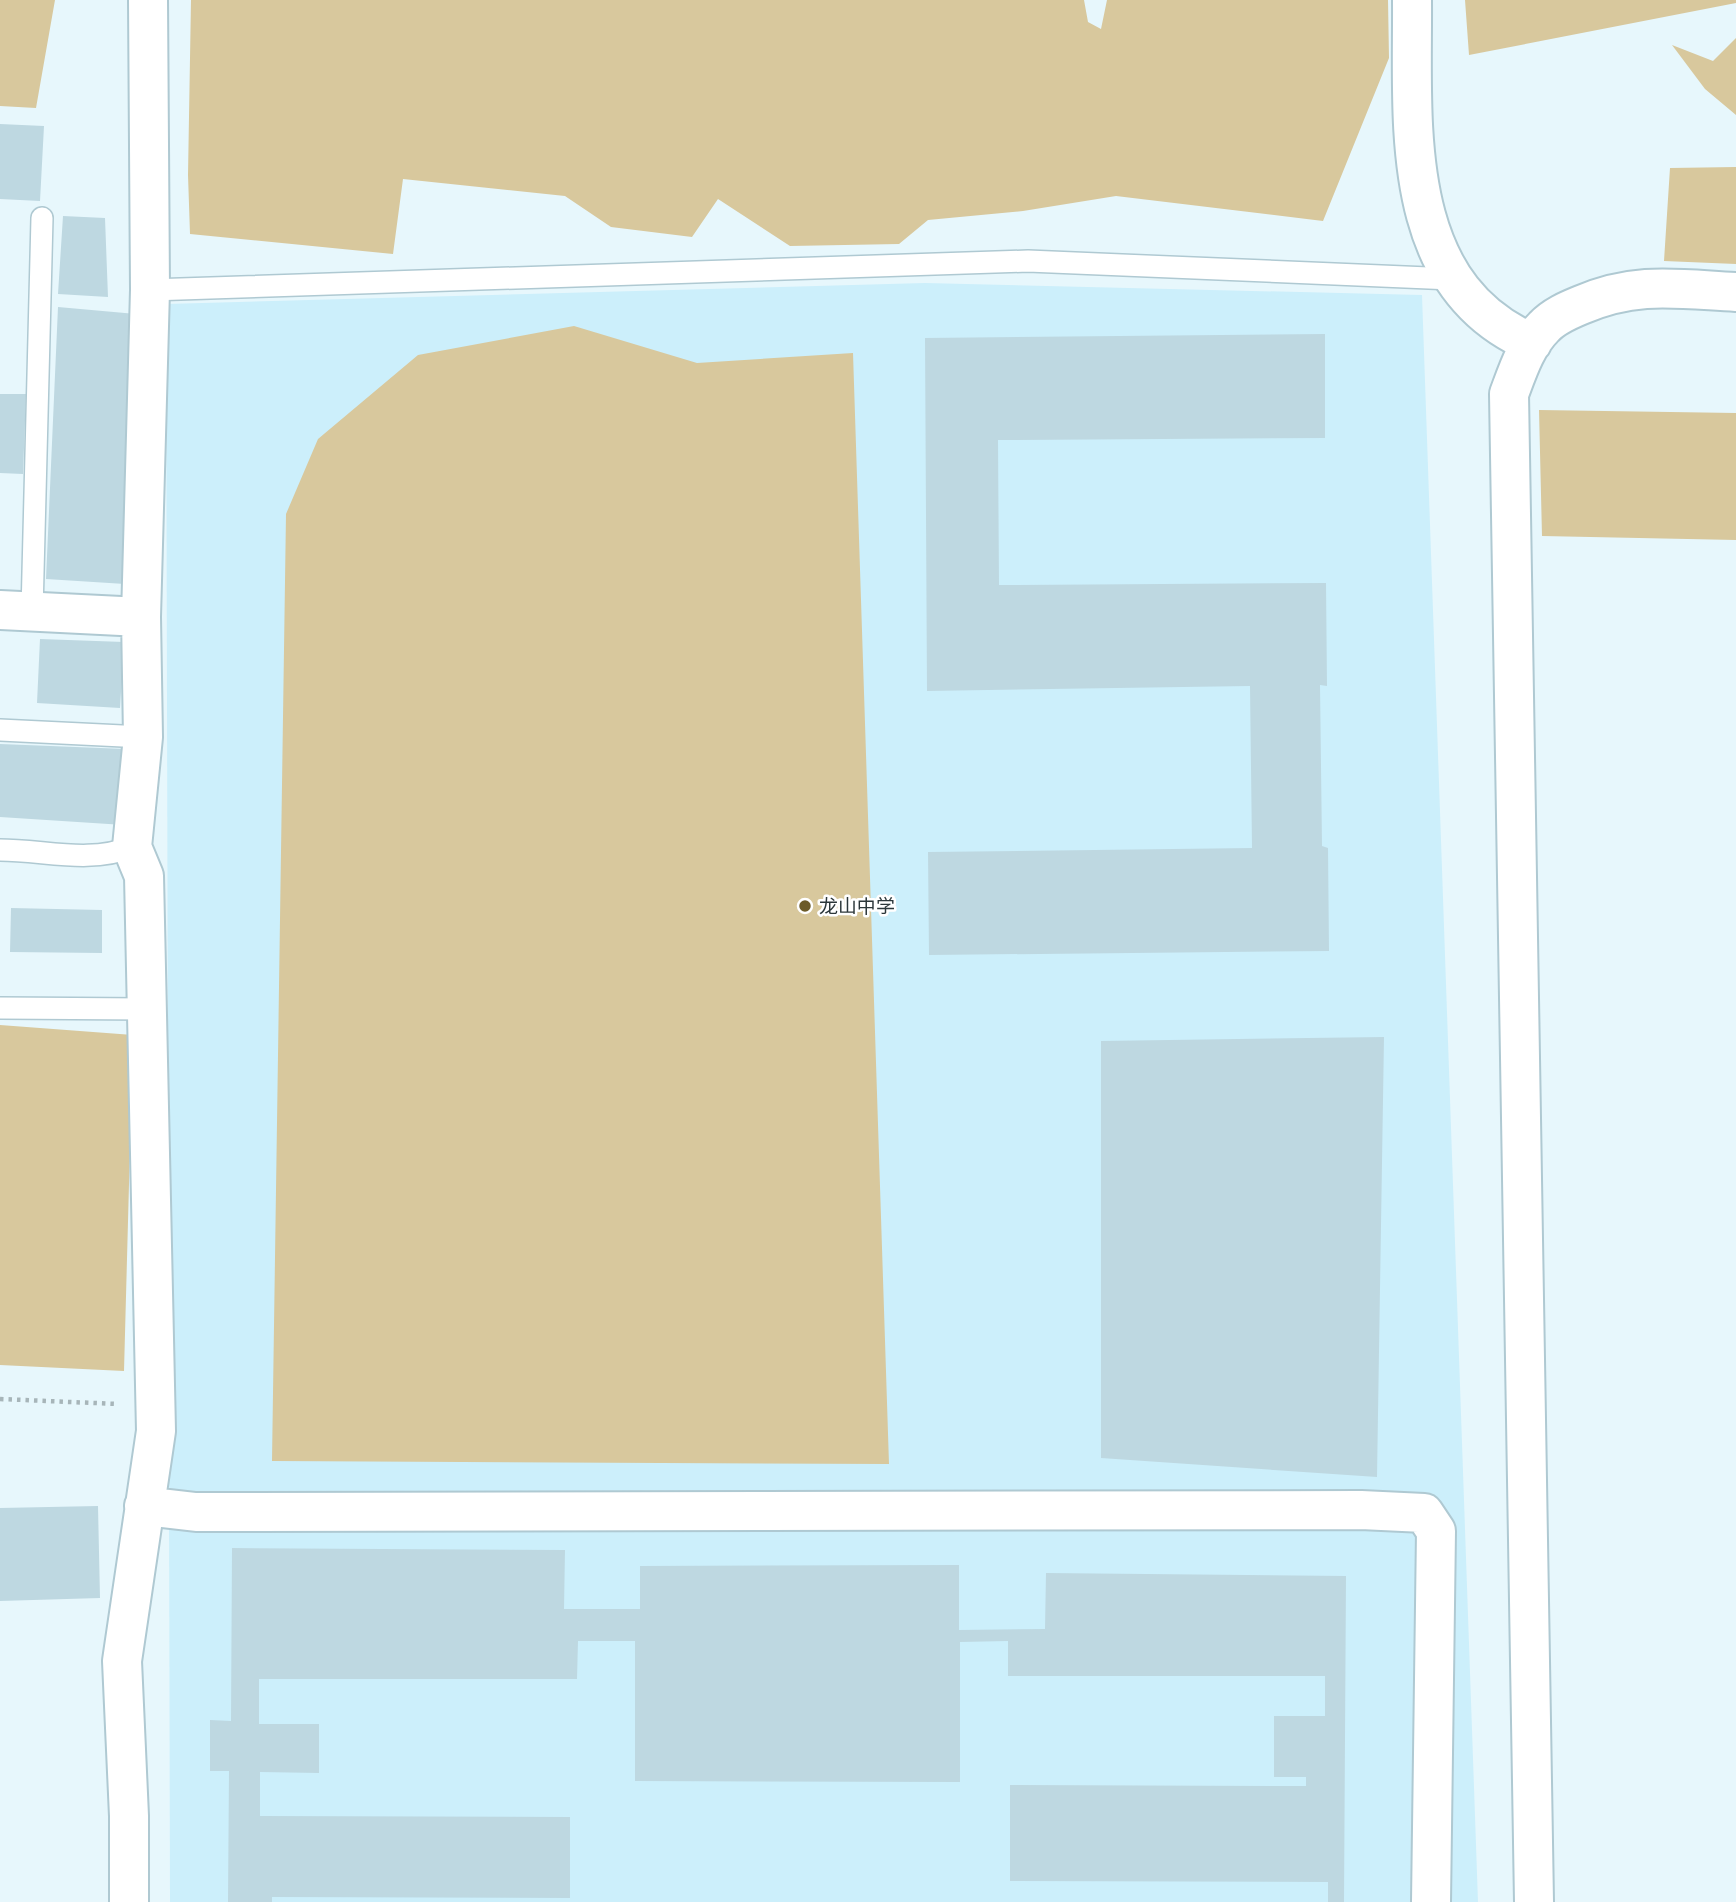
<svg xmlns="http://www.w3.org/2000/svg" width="1736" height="1902" font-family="Arial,'Noto Sans SC',sans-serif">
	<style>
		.built { fill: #cceffb }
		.green { fill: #d8c89d }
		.building { fill: #bed8e1 }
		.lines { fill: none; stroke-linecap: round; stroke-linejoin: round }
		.lane-casing { stroke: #afc9d2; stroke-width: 24 }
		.street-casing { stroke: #afc9d2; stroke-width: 42 }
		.path { stroke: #a7b5b9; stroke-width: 4.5; stroke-dasharray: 3.5 5; stroke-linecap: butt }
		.lane { stroke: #fff; stroke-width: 21 }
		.street { stroke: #fff; stroke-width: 38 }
		.poi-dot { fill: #6c5b29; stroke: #fff; stroke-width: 2.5 }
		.labels { text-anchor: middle; stroke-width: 5; stroke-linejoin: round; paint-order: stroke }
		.poi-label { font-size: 19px; fill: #2c373a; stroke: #fff; text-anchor: start }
	</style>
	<rect width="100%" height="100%" fill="#e7f7fc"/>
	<!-- built -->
	<path class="built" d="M925,283L1422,295L1478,1902H170L166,304Z"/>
	<!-- green -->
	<path class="green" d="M0,0H55L36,108L0,106Z
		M191,0H1084L1088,22L1101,29L1107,0H1388L1389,58L1323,221L1116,196L1023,211L928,220L899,244L790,246L718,199L692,237L611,227L565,196L403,179L393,254L190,234L188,175Z
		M1465,0H1736V3L1469,55Z
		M1736,38V115L1705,89L1672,45L1713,61Z
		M1736,167V264L1664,261L1670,168Z
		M574,326L697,363L853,353L889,1464L272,1461L286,514L318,439L418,355Z
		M1539,410L1736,413V540L1542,536Z
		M0,1025L133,1035L124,1371L0,1365Z"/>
	<!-- building -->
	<path class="building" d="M0,124L44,126L40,201L0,199Z
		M63,216L105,218L108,297L58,294Z
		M58,307L136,314L125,584L46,579Z
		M1325,334V438L998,440L999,585L1326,583L1327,686L1320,685L1322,846L1328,848L1329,951L929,955L928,852L1252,848L1250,686L927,691L925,338Z
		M0,394H26L23,474L0,473Z
		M40,639L124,642L120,708L37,703Z
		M0,744L126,749L124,825L0,817Z
		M11,908L102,910V953L10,952Z
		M1384,1037L1377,1477L1101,1458V1041Z
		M98,1506L100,1598L0,1601V1508Z
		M232,1548L565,1550L564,1609H640V1566L959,1565V1630L1045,1629L1046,1573L1346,1576L1344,1902H1328V1882L1010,1881V1785L1306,1786V1777H1274V1716H1325V1676H1008V1641L960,1642V1782L635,1781V1641H578L577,1679H259V1724H319V1773L260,1772V1816L570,1817V1898L272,1897V1902H228L229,1771H210V1720L231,1721Z"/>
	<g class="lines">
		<!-- lane casing -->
		<g class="lane-casing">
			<path id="lane" d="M150,290L1028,261L1452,279
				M32,612L42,218
				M0,730L143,737
				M0,850C45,850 88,864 132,847
				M0,1008L146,1009"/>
		</g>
		<!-- street casing -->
		<g class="street-casing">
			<path id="street" d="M1412,0C1413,123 1396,285 1532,343
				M0,610L141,617
				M144,1506L196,1512L1361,1510L1424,1513L1436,1531L1431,1902
				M129,1902V1816L122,1661L156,1431L144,876L132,847L143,737L141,617L150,290L148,0
				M1534,1902L1509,394C1518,370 1526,345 1544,327C1554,316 1569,310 1581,305C1636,281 1678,289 1736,292"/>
		</g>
		<!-- path -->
		<path class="path" d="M0,1399L118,1404"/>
		<!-- lane -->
		<use href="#lane" class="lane"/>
		<!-- street -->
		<use href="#street" class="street"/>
	</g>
	<!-- markers -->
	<circle class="poi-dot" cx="805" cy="906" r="7"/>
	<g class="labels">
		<!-- poi labels -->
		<g class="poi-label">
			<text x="819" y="913">龙山中学</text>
		</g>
	</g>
</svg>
